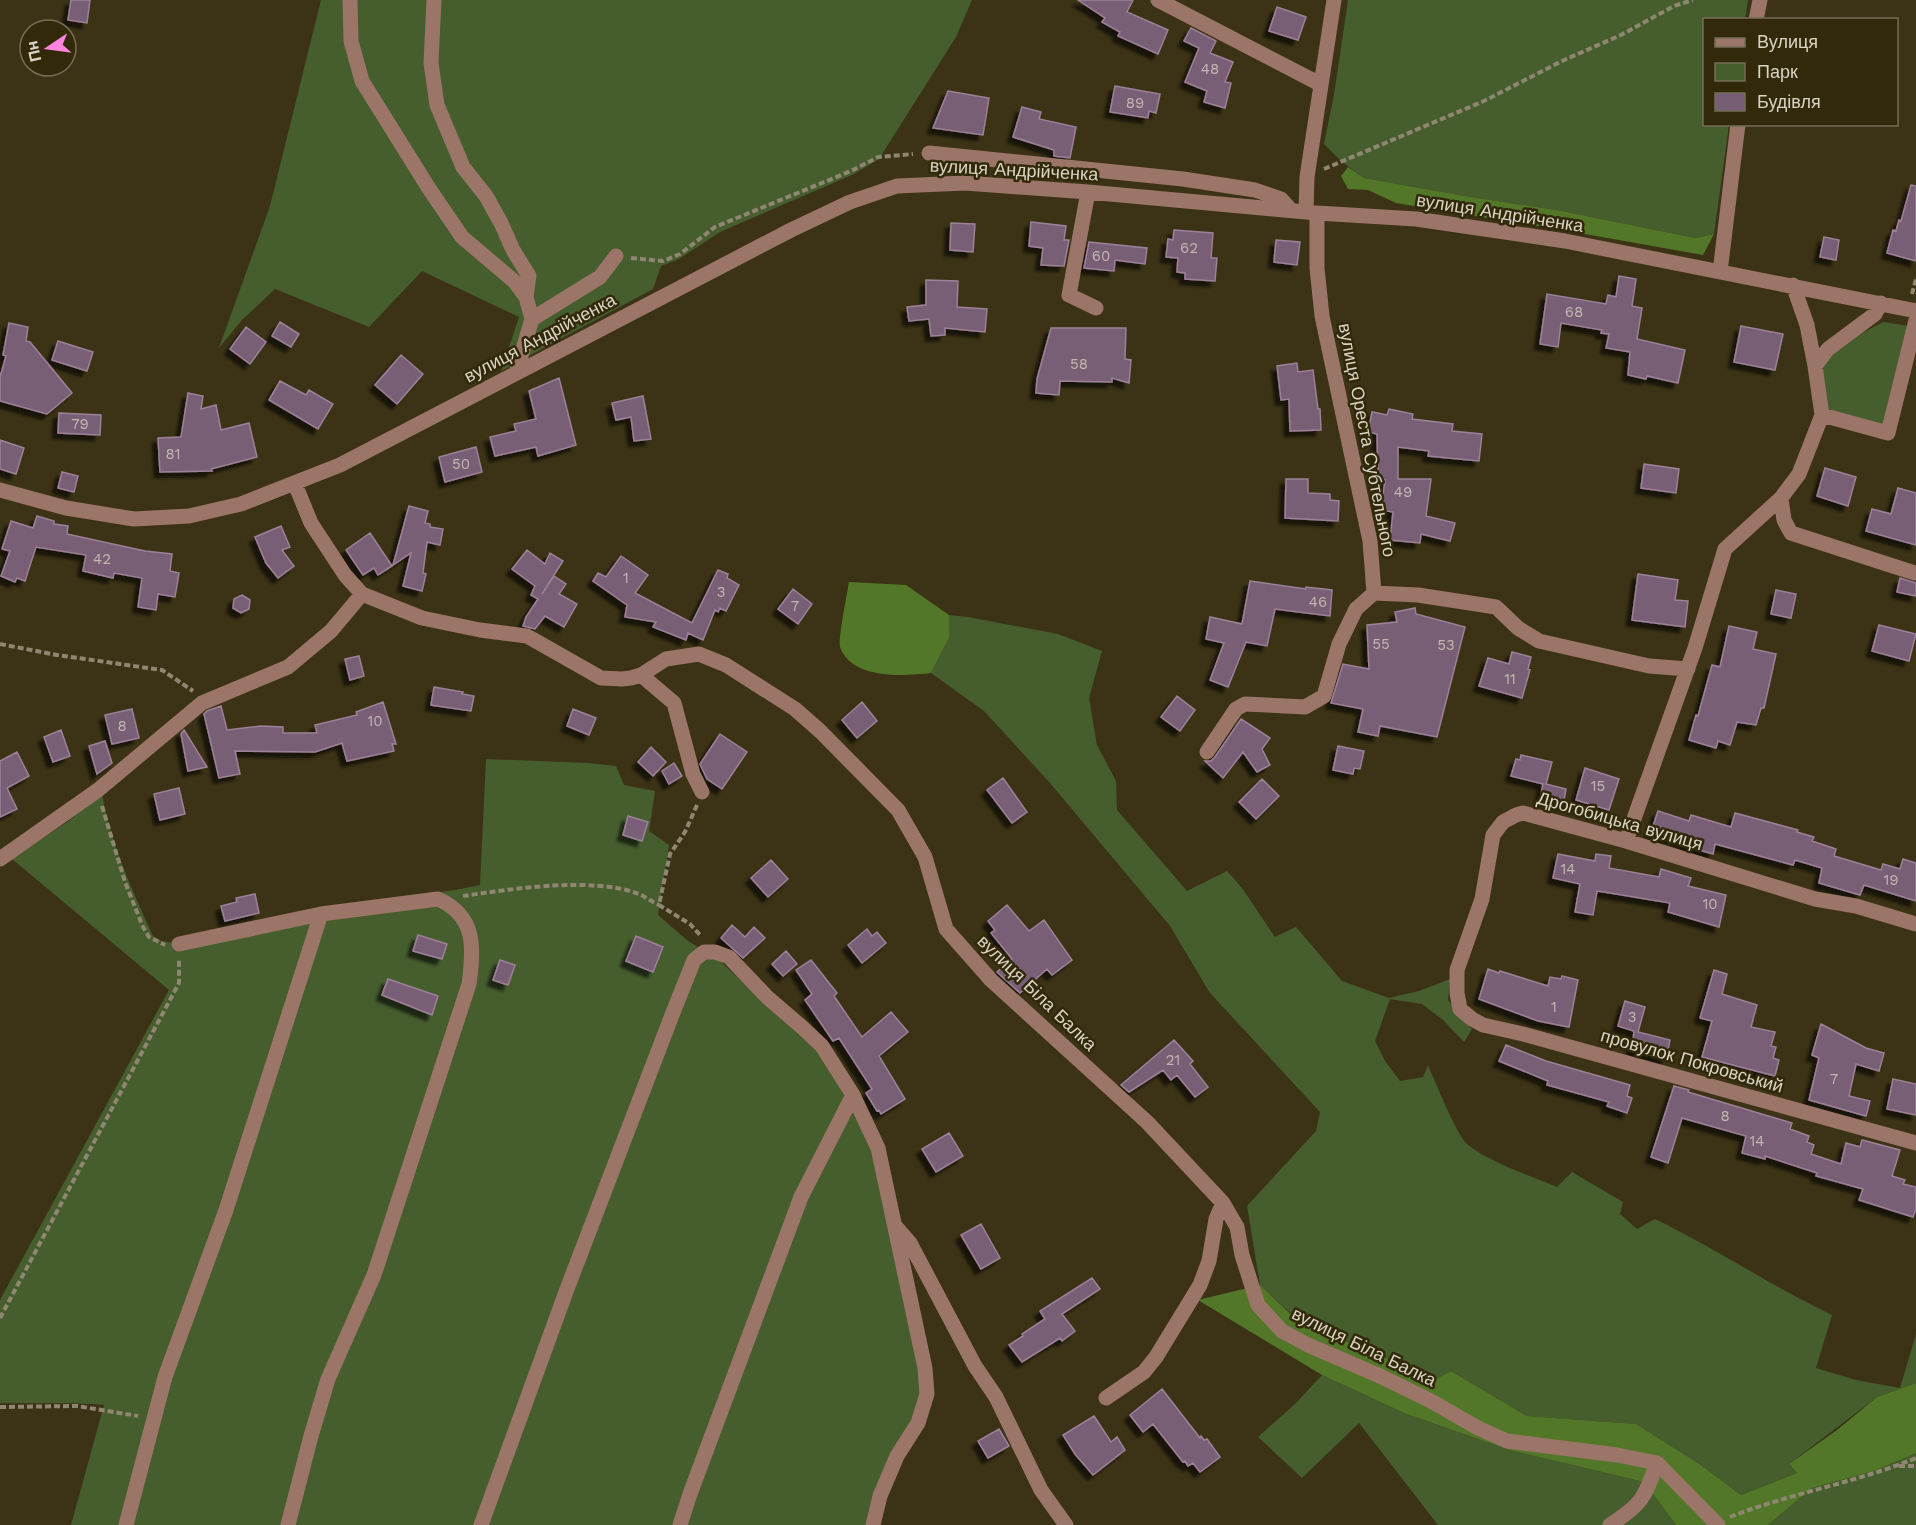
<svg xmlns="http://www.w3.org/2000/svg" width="1916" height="1525" font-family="'Work Sans',sans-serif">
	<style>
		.green { fill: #465d2e }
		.forest { fill: #537728 }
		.building { fill: #785e75; stroke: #9c8198; stroke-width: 1.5; filter: url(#shadow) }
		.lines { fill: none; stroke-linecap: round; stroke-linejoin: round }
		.path { stroke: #8f8771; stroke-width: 4; stroke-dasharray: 6 3; stroke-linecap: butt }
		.minor { stroke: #9b7567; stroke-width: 15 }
		.labels { text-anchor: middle; stroke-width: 5; stroke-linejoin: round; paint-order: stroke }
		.number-label { font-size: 15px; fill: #c2b6b0 }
		.street-label { font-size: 18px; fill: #dad4c4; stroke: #32290b }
	</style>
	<defs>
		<filter id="shadow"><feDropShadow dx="-5.5" dy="5.5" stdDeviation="1.5" flood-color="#0009"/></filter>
	</defs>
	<rect width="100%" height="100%" fill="#3c3316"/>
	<!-- green -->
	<path class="green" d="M321,0H972L956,37L879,159L854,174L720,232L679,259L661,266L653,289L501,371L519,317L422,271L369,327L275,289L241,321L219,348L270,206Z
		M1348,0H1748L1745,19L1704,20V124L1729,125L1714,234L1695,238L1562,211L1465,196L1364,178L1341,161L1324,144L1334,95Z
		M1883,322L1909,326L1888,426L1831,413L1825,405L1821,374L1828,351Z
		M949,615L968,617L1058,634L1102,651L1089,698L1097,745L1116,781L1117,810L1187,891L1227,871L1242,888L1275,937L1296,927L1342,981L1389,998L1419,991L1450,979L1448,1000L1472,1029L1464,1042L1443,1020L1422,1004L1390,999L1375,1041L1385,1061L1400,1081L1423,1077L1428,1065C1435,1081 1457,1136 1468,1145C1491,1163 1529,1175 1557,1187L1572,1172L1623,1202L1620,1214L1637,1229L1655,1219C1715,1248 1771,1286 1832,1315L1816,1368L1856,1380L1900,1388L1916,1334V1383L1877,1397L1789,1464L1797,1473L1741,1495L1698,1463L1636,1424L1527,1416L1451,1371L1436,1379L1298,1320L1260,1285L1247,1206L1316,1131L1320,1112L1210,993L1170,926L1050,783L984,711L931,673L949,638Z
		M486,759L588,763L616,766L624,785L655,791L649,831L669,845L658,915L688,941L718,959L822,1056L876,1149L923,1396L872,1525H71L104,1405C70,1402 35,1404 0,1403V1300L169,990L12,859L67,822L102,794C111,844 132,890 153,936L162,941L174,943L317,908L455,890L480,885Z
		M1322,1375L1404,1413L1509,1450L1644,1482L1676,1525H1438L1359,1423L1302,1478L1258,1437L1295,1404Z
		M1916,1453V1525H1768L1812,1488L1874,1471Z"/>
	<!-- forest -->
	<path class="forest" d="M1348,167L1364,178L1465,196L1562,211L1695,238L1714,234L1703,255L1568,231L1396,203L1368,190L1348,189L1341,176Z
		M849,582L906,585L949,615V638L931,673C903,676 852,680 840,647C838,639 847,594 849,582Z
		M1260,1285L1298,1321L1436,1379L1451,1371L1527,1416L1636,1424L1698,1463L1741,1495L1797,1473L1789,1464L1837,1430L1877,1397L1916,1383V1453L1874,1471L1812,1488L1768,1525H1676L1644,1482L1509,1450L1404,1413L1322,1375L1198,1300Z"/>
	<!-- building -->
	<path class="building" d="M71,0H90L87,23L68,20Z
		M1078,0H1133L1127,12L1168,30L1158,54L1118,36L1120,32L1102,22L1105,18Z
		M1277,7L1306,17L1298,40L1269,31Z
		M1191,28L1216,41L1210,53L1233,62L1225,82L1231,83L1225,108L1204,102L1207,91L1185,82L1199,48L1184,41Z
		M1115,86L1160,94L1156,113L1149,111L1148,118L1110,112Z
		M948,91L989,98L983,135L933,128Z
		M1022,107L1041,112L1039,119L1076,127L1070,158L1054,156V150L1013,137Z
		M1911,185L1916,186V261L1887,253L1893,230L1896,231L1899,220L1901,221Z
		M1031,222L1066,226L1064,240H1069L1064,266L1041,265L1043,248L1029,246Z
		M951,223L975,224L973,252L950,250Z
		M1174,230L1213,233L1211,258H1217L1215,281L1185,279V273L1177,272L1178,258L1166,257L1168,239L1173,240Z
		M1824,237L1839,240L1836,260L1820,257Z
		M1276,240L1300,242L1297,265L1274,262Z
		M1089,242L1147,248L1145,264L1115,260L1114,271L1084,268Z
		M1619,276L1636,279L1632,306L1642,308L1637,339L1685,350L1678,383L1647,376L1646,379L1628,375L1630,352L1606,348L1609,334L1601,333L1602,330L1561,323L1558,347L1540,344L1547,294L1606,304L1608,295L1616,297Z
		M926,280L958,281L957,307L987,309L985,332L945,328V335L931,336L929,319L909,321L907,307L926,305Z
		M280,322L299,334L291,347L272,336Z
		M9,323L28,327L26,341L30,342L72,393L47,414L0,401V377L6,356L3,355Z
		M1741,326L1783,334L1775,370L1734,362Z
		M246,327L266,342L250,364L230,349Z
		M1051,328H1126L1125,359L1131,360L1129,383L1112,378V382L1060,381L1059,395L1036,393L1037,379Z
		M58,341L93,352L87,371L52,360Z
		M401,355L423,374L397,404L375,385Z
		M1297,363L1298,372L1313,370L1318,409H1320L1321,430L1290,431L1289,399L1281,400L1277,366Z
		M559,378L576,445L538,456L536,447L495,456L490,437L516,431L514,424L536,419L529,391Z
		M280,381L306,395L309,390L333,404L318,429L269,400Z
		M188,393L203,396L201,409L216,405L221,430L249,423L257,457L211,469L212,471L160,472L158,438L181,437Z
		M643,396L651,439L634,441L631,417L616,420L612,403Z
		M1389,409L1413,414L1412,419L1453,424L1452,431L1482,434L1479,461L1428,456L1429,451L1398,447V479H1431L1426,516L1455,523L1450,541L1421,534L1420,543L1390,540L1393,512L1381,510L1385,480L1378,479L1377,434L1368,432L1372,412L1387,415Z
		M59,413L101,415L100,435L58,433Z
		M0,440L24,448L16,474L0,469Z
		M476,447L482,472L445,482L439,457Z
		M1644,464L1679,469L1676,493L1641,488Z
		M1825,468L1856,477L1848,506L1817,496Z
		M62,472L78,476L74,492L58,488Z
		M1286,479H1308V493L1330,494V500L1339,501L1338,521L1285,518Z
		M1898,488L1916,493V545L1866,531L1872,509L1891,514Z
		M409,506L428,511L425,523L430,524V527L443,529L440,545L427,542L423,573L426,574L422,591L403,586L411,553L393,565Z
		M37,516L54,521V524L68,526L67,534L145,551L172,554L170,571L179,573L175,597L158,594L156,610L138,607L142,578L114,573L113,578L83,571L86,555L36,547L25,581L17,578L15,582L1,576L10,551L2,549L11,521L33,528Z
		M281,526L290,547L282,550L294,566L278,578L266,563L255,537Z
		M370,533L392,566L378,575L374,568L363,575L346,550Z
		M527,550L545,564L550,553L563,561L542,594L554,576L566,584L559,594L577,604L564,627L545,616L535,629L523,626L526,617L538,599L531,595L535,586L512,569Z
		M621,556L648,575L635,593L692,623L718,570L728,574L727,578L739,585L726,611L720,608L718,612L715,610L703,640L688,633L686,640L653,627L656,622L625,617L627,605L593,581L598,573L606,577Z
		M1638,574L1678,580L1675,600L1688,601L1685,627L1632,620Z
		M1900,578L1916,583V596L1897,592Z
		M1250,581L1306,589V587L1332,590L1330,616L1275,609L1267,646L1246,642L1228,687L1210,680L1224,643L1206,639L1210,617L1242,624Z
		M793,589L812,604L798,624L778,609Z
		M1776,590L1796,594L1791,618L1771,614Z
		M242,595L250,600L249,609L241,613L233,608L234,599Z
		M1415,608L1416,614L1465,627L1437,737L1380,726L1378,736L1358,732L1363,709L1331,703L1343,664L1369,669L1367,625L1397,622L1395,612Z
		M1879,625L1916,634L1909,661L1872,651Z
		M1729,626L1757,632L1753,649L1776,654L1764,708H1761L1756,725L1737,722L1730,745L1718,741L1716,748L1689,740L1696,715L1698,716L1712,665L1720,667Z
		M1512,652L1531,657L1528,669L1530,670L1522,698L1479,686L1488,658L1509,664Z
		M359,656L364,676L350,680L345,659Z
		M434,687L463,692L462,694L474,696L471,711L431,705Z
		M1177,696L1195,710L1180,731L1161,717Z
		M383,702L396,744H392L394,751L347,761L342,743L315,752L235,751L240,774L219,778L204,714L207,711L221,706L227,730L261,726L283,727V733H317L315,725L357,715L356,712Z
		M862,702L877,721L857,738L842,720Z
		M132,709L139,738L112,744L105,715Z
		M573,709L596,718L589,735L567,726Z
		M1241,719L1270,738L1262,749L1270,765L1257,772L1243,752L1223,778L1205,761H1211L1215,757Z
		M61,730L70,756L53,762L44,737Z
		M184,730L207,767L188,771L181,734Z
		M720,734L747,752L722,789L707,779L700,764Z
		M105,741L112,763L97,774L89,746Z
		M1338,746L1364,751L1360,769L1354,768L1353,774L1333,770Z
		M651,747L666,762L653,776L638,762Z
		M17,752L29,776L7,788L17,809L0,817V761Z
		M1521,755L1552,762L1546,784L1566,789L1563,805L1540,800L1543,784L1511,776L1516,759L1520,760Z
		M674,763L682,776L669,784L662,771Z
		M1585,768L1619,779L1609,810L1576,800Z
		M1003,778L1027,812L1012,823L987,790Z
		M1262,779L1279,796L1256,819L1239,802Z
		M179,788L185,814L160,820L154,794Z
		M1658,811L1689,821L1691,815L1731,827L1735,813L1798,830L1797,832L1814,837L1812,841L1836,849L1834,856L1881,870L1883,864L1900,869L1903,859L1916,863V901L1864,885L1860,895L1819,883L1822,868L1795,860L1793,865L1715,844L1713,854L1685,846L1686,843L1651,832Z
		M628,816L648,822L642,841L623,835Z
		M1558,854L1595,861L1596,854L1611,856L1609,868L1659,877L1661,869L1691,878L1688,886L1726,895L1719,927L1668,912L1670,903L1604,892L1597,891L1593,915L1575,912L1580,884L1553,878Z
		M771,860L788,879L768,897L751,878Z
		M255,894L259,913L225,921L221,906L237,902L236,898Z
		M1007,905L1029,931L1044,920L1072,960L1052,975L1047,969L1020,993L997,972L1012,959L991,933L995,930L988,921Z
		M732,925L745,937L754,927L765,938L743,958L721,938Z
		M867,929L872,936L877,932L886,943L862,963L848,945Z
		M418,935L447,944L442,959L413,951Z
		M636,936L663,947L653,972L626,961Z
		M786,951L797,964L783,976L772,964Z
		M500,960L515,965L508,985L493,980Z
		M811,960L837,993L834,996L862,1037L891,1012L908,1032L879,1056L905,1099L881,1114L879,1110L877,1111L866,1093L872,1089L839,1038L833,1041L805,1000L812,994L796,970Z
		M1488,969L1499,973L1500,971L1548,986L1550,977L1561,979L1562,976L1578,980L1569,1027L1538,1021L1479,999Z
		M1714,970L1727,974L1722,994L1757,1005L1751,1027L1775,1032L1771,1046L1776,1047L1773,1058L1779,1060L1775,1076L1702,1057L1712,1021L1700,1018Z
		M388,979L438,996L432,1015L382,995Z
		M1625,1001L1645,1007L1638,1032L1670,1040L1666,1059L1632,1051L1634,1031L1618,1026Z
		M1821,1024L1866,1048L1884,1053L1879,1071L1856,1064L1849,1096L1870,1101L1866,1116L1809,1100L1819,1058L1812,1055Z
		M1174,1040L1193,1061L1190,1064L1208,1087L1195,1097L1177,1075L1171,1080L1163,1070L1129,1092L1121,1085Z
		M1506,1045L1546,1061L1630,1085L1627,1096L1632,1098L1627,1113L1607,1106L1609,1102L1547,1085L1548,1081L1499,1061Z
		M1893,1079L1916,1084V1115L1887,1109Z
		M1674,1086L1689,1090L1688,1092L1792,1123L1790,1129L1809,1136L1807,1142L1814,1145L1811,1154L1841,1164L1846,1143L1860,1147L1862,1140L1900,1150L1892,1176L1905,1180L1903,1184L1916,1187V1209L1913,1217L1859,1200L1863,1189L1816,1176L1817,1173L1765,1156V1159L1742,1153L1746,1136L1682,1118L1668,1163L1651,1157Z
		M949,1133L963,1156L936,1172L922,1149Z
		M981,1224L1000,1258L981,1269L961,1235Z
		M1092,1278L1100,1289L1062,1314L1075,1331L1062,1341L1060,1338L1022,1362L1009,1345L1023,1336L1022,1334L1045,1319L1040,1311Z
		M1162,1389L1200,1438L1201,1436L1204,1440L1207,1439L1220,1457L1200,1472L1193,1463L1188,1466L1185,1461L1183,1462L1153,1424L1143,1432L1130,1415Z
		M1094,1416L1111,1442L1117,1437L1125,1450L1093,1475L1075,1454L1063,1435Z
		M999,1429L1009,1446L988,1458L978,1441Z"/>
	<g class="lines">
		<!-- path -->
		<path class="path" d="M1324,169L1484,101L1562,61L1621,35L1674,6L1693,0
			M631,258L663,261L680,254L715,227L851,171L878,157L913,154
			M1912,294L1916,279
			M0,644L57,655L162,670L193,691
			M697,805L685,832L670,854L659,905L690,924L701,936
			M102,806L125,882L143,927L149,937L165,945
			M463,896C512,889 592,876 639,894C646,897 652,902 659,905
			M0,1318L179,983V959
			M0,1407L77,1406L138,1416
			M1899,1466H1916
			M1730,1517C1791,1493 1855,1483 1916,1458"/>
		<!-- minor -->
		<path class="minor" d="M350,0L351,41L362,81L428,187L462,237L515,282L526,297L532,319L516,373
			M434,0L431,63L437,105L463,167L486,196L501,223L513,250L529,276L526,297
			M1158,0L1320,84
			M1756,20L1760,0
			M929,153L1183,179L1255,190L1281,199L1291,210
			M1088,192L1069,295L1096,308
			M1306,212L1307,177L1334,0
			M1720,272L1738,124
			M532,319L600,277L616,256
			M1815,366L1828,349L1875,314L1881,303
			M1822,415L1888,433L1916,320
			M295,484L311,523L345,575L362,594L422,618L480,630L527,636L601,678L622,679L631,678L641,675L666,659L699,654L726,665L795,709L820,731L898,810L925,857L946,929L991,980L1147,1122L1223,1203L1237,1227L1242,1255L1258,1305L1282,1331L1308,1345L1380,1376L1431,1401L1478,1428L1507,1441L1617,1455L1657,1463L1718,1525
			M0,490L66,508L134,519L189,516L241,504L340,465L791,230L850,202L897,186L965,183L1088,192L1317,213L1416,219L1565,241L1916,311
			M1781,498L1784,520L1791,533L1915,573
			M1374,593L1418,595L1496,607L1518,628L1539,641L1649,666L1688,669
			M641,675L674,703L693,774L702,792
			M1207,752L1236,709L1245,704L1305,707L1324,696L1339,644L1356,609L1374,593L1370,541L1322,316L1317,268V213
			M1626,841L1695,648L1725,549L1781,498L1799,474L1822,415L1815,366L1807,325L1793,285
			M0,859L98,790L202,703L288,667L331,631L362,594
			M1916,924L1856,906L1815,899L1626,841L1523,813L1516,815L1503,822L1493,835L1482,899L1457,970V993L1460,1009L1472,1019L1483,1025L1523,1034L1916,1143
			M179,944L321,914L438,899C476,916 474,947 469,984L374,1275L328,1379L311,1436L288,1525
			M896,1227L910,1243L975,1366L996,1397L1041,1490L1066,1525
			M1106,1398L1144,1372L1156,1357L1200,1285L1209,1261L1216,1219L1223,1203
			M126,1525L165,1377L226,1210L321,914
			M481,1525L567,1289L672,1015L694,960L704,952H715L729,957L767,997L803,1028L822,1046L853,1095L878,1148L925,1368L927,1394L918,1423L897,1456L880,1496L873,1525
			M680,1525L690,1494L801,1197L853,1095
			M1610,1525C1642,1504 1644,1499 1657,1463"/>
	</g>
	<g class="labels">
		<!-- number labels -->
		<g class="number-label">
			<text x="1210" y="74">48</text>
			<text x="1135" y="108">89</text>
			<text x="1189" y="253">62</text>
			<text x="1101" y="261">60</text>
			<text x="1574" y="317">68</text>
			<text x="1079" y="369">58</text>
			<text x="80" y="429">79</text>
			<text x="173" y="459">81</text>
			<text x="461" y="469">50</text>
			<text x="1403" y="497">49</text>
			<text x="102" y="564">42</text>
			<text x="626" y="583">1</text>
			<text x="721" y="597">3</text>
			<text x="1318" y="607">46</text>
			<text x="795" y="611">7</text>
			<text x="1381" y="649">55</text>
			<text x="1446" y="650">53</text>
			<text x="1510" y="684">11</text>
			<text x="375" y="726">10</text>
			<text x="122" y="731">8</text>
			<text x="1598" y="791">15</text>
			<text x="1568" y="874">14</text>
			<text x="1891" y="885">19</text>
			<text x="1710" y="909">10</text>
			<text x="1554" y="1012">1</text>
			<text x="1632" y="1022">3</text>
			<text x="1173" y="1065">21</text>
			<text x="1834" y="1084">7</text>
			<text x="1725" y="1121">8</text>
			<text x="1757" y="1146">14</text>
		</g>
		<!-- street labels -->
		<g class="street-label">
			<text transform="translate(1014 170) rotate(3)" y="6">вулиця Андрійченка</text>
			<text transform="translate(1500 213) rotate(9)" y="6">вулиця Андрійченка</text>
			<text transform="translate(540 338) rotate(-28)" y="6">вулиця Андрійченка</text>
			<text transform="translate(1367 440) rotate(79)" y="6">вулиця Ореста Субтельного</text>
			<text transform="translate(1620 821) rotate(16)" y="6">Дрогобицька вулиця</text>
			<text transform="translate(1037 993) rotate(44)" y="6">вулиця Біла Балка</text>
			<text transform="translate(1692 1061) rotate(16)" y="6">провулок Покровський</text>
			<text transform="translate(1364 1347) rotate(26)" y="6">вулиця Біла Балка</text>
		</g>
	</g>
	<!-- legend -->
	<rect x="1703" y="18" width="195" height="108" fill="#32290b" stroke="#756d55" stroke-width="1.5"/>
	<rect x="1715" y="38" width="30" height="9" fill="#9b7567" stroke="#756d55" stroke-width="1.5"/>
	<text x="1757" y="48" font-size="18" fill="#dad4c4">Вулиця</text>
	<rect x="1715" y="63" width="30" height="18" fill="#465d2e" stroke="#756d55" stroke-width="1.5"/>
	<text x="1757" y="78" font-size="18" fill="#dad4c4">Парк</text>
	<rect x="1715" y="93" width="30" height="18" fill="#785e75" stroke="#756d55" stroke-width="1.5"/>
	<text x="1757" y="108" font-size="18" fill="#dad4c4">Будівля</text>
	<!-- north arrow -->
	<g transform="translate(48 48) rotate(257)"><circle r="28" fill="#32290b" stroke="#756d55" stroke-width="1.5"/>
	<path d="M0-4.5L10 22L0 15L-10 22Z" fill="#ff85df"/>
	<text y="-9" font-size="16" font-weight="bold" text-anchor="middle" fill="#dad4c4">Пн</text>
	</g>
</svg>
